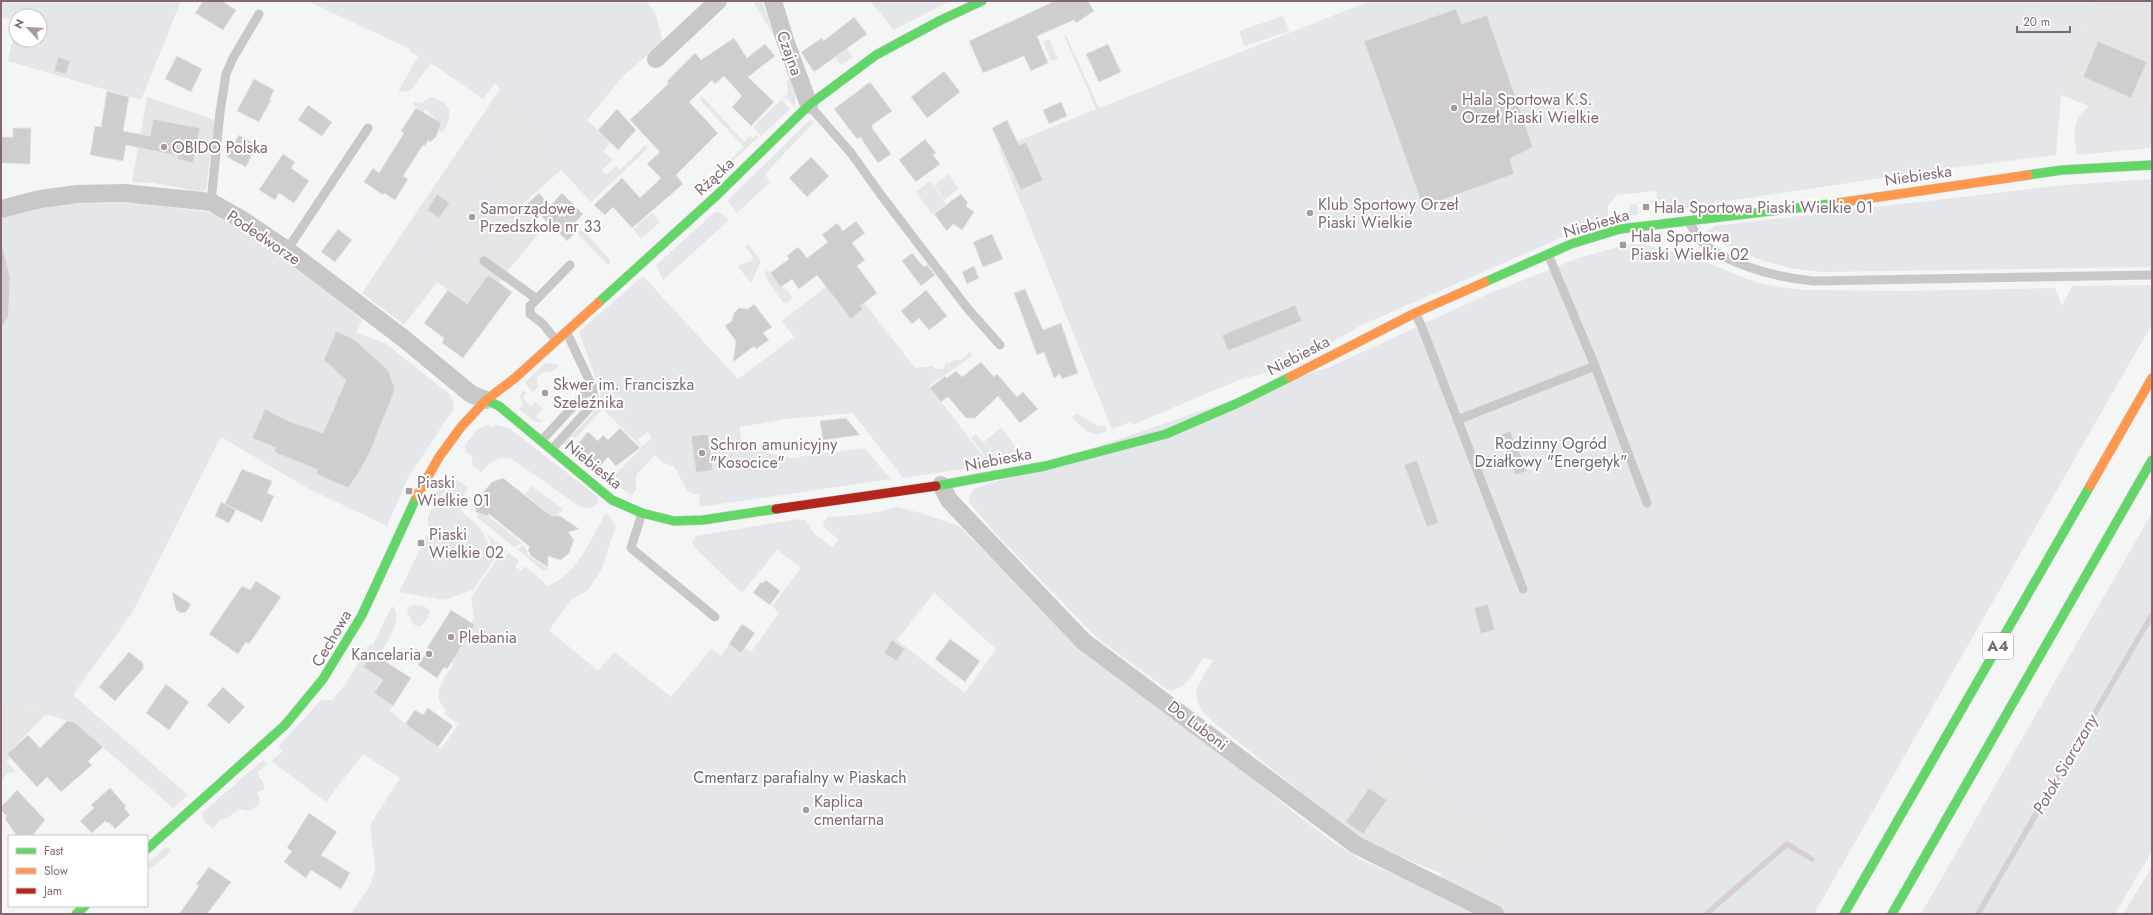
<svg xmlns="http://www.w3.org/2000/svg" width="2153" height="915" font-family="Jost,sans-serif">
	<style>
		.built { fill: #e6e5e6 }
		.green { fill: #e4e6e9; fill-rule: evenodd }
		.water { fill: #d7ced4 }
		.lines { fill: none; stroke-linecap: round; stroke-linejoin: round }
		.stream { stroke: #d7ced4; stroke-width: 5.5 }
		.building { fill: #cfcdce; stroke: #e4e4e4 }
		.fast-casing { stroke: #d2d2d2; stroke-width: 10 }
		.slow-casing { stroke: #d2d2d2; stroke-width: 10 }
		.jam-casing { stroke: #d2d2d2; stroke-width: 10 }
		.lane { stroke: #cac7c9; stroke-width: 9 }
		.street { stroke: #cac7c9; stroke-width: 18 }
		.fast { stroke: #63d668; stroke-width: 9 }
		.slow { stroke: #ff974d; stroke-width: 9 }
		.jam { stroke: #b3261e; stroke-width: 9 }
		.poi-dot { fill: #a999a2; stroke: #fff; stroke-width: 1.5 }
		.labels { text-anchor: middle; stroke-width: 4; stroke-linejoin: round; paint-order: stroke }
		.shield { fill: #fff; stroke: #a7959f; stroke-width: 1 }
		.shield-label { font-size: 15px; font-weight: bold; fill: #816876 }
		.street-label { font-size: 16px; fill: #816876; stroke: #fff }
		.poi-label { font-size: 16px; fill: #816876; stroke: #fff; text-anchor: start }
		.park-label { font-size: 16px; fill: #666a79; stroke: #fff }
		.water-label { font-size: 17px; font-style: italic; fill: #8b6e83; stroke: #fff }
	</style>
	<rect width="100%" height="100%" fill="#f4f5f5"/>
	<!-- built -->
	<path class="built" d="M2097,1H2152V107L2099,110L2061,95Z
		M500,89L561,170L519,207L542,227V229L499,282L512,292L463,358L442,343L448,334L439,328L436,332L424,323L448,290L437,282L404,325L362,293Z
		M147,97L215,120L206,190L201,192L153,183L132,182Z
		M1,703L45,715L7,754L10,758L1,767Z
		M1391,749L1500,840L1482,872L1450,867L1440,873L1373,845L1342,823Z
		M2152,867V914H2123Z"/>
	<!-- green -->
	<path class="green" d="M1,1H181L141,100L8,61L16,25V40H40V16H16V20L1,18Z
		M307,1H646L655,12L663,42L624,75L587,120L611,142L603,151L613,160L602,170L606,175L616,166L620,170L645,145L648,148L591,202L561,170L495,83L483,99L431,63L410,91L398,92L418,56L409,51L410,49Z
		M753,1H762L774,36Z
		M870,1H950L894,30Z
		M1370,1H2097L2061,95L2056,155L1928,171L1654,212L1652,202L1637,204L1638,215L1627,216L1630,205L1657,199L1656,191L1617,195L1608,206V216L1588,228L1582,226L1578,221L1562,228L1563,237L1362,325L1287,368L1241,379L1132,425L1130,422L1112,429L999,149L1096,109L1064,36L1066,35L1099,108Z
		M1283,16L1289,31L1244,46L1239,31Z
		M835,32L853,57L841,65L824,40Z
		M1049,39L1058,59L1051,61L1043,42Z
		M787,79L790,80C793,88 798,97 794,106L786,97L782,100L790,109L761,136L753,127L788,93Z
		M702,96L744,142L750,136L753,138L757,135L759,137L725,168L722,163L729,161L744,147L699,99Z
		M430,97C453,102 454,116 442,133L437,129L432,118L434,116L425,110L423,113L413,104L414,102L422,103Z
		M2090,106L2099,110L2152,107V148L2077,155C2074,135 2071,117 2090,106Z
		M810,120L815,121L765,174L770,182L737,213L728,201L730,198Z
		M484,128L503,144L487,163L469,148Z
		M949,174L959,189L944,200L934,185Z
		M482,176L503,194L487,211L466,192Z
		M2152,179V267L1824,272C1776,269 1752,258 1711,236L1707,231L1714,226L2065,185Z
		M930,181L946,204L932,214L916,192Z
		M134,203L208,212L222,217L236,224L308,275L362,320L356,333L385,343L448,393L452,398L454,408L408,478L387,526L309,489L221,437L132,613L73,695L188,795L173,808L74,722L1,703V327L8,317L10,277L1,242V218C41,200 91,204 134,203Z
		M715,212H719L729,220L663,280L656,265Z
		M652,213L660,222L641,239L633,229Z
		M428,227L444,241L426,262L410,247Z
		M574,230L584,231L610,260L609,266Z
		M748,244L761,261L751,283L738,267L741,264L752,261L753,257L745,246Z
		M1642,244L1696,258L1755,282L1779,287L1804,290L1904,291L2055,288L2062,306L2072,286L2152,285V324L1814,914H1506L1440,877L1443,870L1450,867L1482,872L1500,840L1391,749L1342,823L1373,845L1407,860L1406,864L1358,838L1206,716C1186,691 1201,683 1213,660L1203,658C1195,670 1185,692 1168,690L1097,638L998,536L969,502L970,495L974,489L1332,366L1488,294L1576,259L1624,245Z
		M767,270L781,287L788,291L792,297L787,303H783L765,276V273Z
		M842,274L915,368L933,366L935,369H942L947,362L949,364L953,360H961L970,352L972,356L929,386L990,465L903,478L853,413L787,419L740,427L741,447L791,458L864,448L891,479L700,507L699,495L688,492L674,466L663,463L655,455L636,475V490L632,495L601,477L603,475L610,480L642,448L603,409L567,447L563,444L595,411L601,399L598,385L579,332L643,276L738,379L794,337L782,321ZM648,432L652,438L642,446L637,440Z
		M550,363L559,365L551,373C545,370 540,373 537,379L538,387L533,392L525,383L544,364Z
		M523,390L526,393L523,398L531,406L536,402L543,409L536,416L542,422H535L519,409L523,406L520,396Z
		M1077,414L1097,425L1105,426L1107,431C1091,439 1082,428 1072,417Z
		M488,425L494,428L495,425L509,428L599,498C596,509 590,510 579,506L512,459C498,456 490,462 481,472L471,464L473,457L465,451V445L478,429Z
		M1001,427L1018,450L1012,460L991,464L971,438L976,434L983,443Z
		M449,478H455L468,488C451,517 468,511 481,530C487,539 491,549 495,558L473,590L444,600L399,592L428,533V516L435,506L431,504L441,482L445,480L452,485L455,482H450L448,480Z
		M531,486L563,509L555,518L525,494Z
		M898,507L924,514L959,526L1006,572L1076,647L1172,715L1296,814L1332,841L1361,860L1444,896L1474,914H351L371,884L375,867L370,825L400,778L363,754L326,802L271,761L283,751L278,747L321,700H333L346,683L370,644L373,645L392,606C405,616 386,644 380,654L374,651L363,667L383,680L374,693L393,706L390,710L405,724L441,749L458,724L444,714L446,710C429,694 445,678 454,664L451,662L475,626L471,623L474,619L471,597L495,562L509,553L519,561L515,566L521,571L525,566L548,586C577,574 592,538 606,512L616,525L601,571L588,590L572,599L549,630L598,671L614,652L671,697L711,649L721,656L729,644L741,653L744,648L751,652L779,613L772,606L801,568L777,550L742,593L696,549L692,542L696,536L799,519L806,520L814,534L832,547L839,540L824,527L823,523L828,517L868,514ZM934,593L996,649L965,693L897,640Z
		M477,513L487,515L522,543L514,547L478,518Z
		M2152,513V851L2115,914H1921Z
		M487,534L507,551L497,557Z
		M524,545L528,555L549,569L543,571L517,549Z
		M413,605L424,606L430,611L428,618L421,626L414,625L407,612L408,607Z
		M263,760L267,764L257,773L265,786L263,790L257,792L260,800L259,805L249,811L239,809L227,818L220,820L213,829L204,821L202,813Z
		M7,762L15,771L7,774L1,781V767Z
		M165,847L169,848L171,851L151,869L147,868V864Z"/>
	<!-- water -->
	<path class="water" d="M1,242L10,277L8,317L1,327Z"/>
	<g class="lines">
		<!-- stream -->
		<path class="stream" d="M1706,914L1787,844L1812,859
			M1978,914L2152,615"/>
	</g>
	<!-- building -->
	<path class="building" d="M203,1H222L236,10L223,30L195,13Z
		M1055,1H1088L1094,11L1076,23L1074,20L1037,36L1048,63L1031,71L1024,56L983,73L969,41Z
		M1456,9L1462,24L1487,15L1533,147L1510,159L1514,174L1423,207L1364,41Z
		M854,17L867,34L814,72L801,52L822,38L824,41Z
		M734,38L747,58L765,44L775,56L748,77L774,102L751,126L732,107L742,96L724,76L715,84L712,80L689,102L718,133L676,175L683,184L632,228L613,207L605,215L594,205L622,178L640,198L661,178L647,164L660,152L630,120L669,83L667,82L672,76L695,53L701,60Z
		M2098,41L2147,62L2131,98L2083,77Z
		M1108,44L1121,72L1099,82L1086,54Z
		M177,56L202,69L191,92L165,79Z
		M58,57L70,61L66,74L54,71Z
		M944,71L960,92L927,118L911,97Z
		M254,79L274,90L270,99L271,100L259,122L237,111Z
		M870,82L892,111L872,125V128L891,154L878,163L860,137L857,139L834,109Z
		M107,91L129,97L123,131L150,136L153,119L200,128L193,163L177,159L178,156L126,145L123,161L90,155L95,126L101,127Z
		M1061,102L1067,116L1049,124L1043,110Z
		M308,105L332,122L322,136L298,120Z
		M416,108L441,123L436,137L430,142L428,140L425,146L423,145L403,176L408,179L395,200L384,193L383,195L364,182L373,168L379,173L404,133L401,131Z
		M617,109L636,130L618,150L598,130Z
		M1007,120L1019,145L1026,142L1043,180L1021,190L992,128Z
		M13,128H31L30,164L1,163V137H13Z
		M239,135L257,145L246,167L227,157Z
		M925,139L936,153L933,155L940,164L916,182L899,160Z
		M283,154L295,162L291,168L309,181L294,203L279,193L275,200L259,190Z
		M811,157L829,176L807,197L789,178Z
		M539,193L550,206L562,193L583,214L570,228L575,233L567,241L528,203Z
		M437,194L450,203L439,218L427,210Z
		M961,194L968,203L966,206L974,212L962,230L953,224L947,231L934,214Z
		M856,221L865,233L852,243L865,260L857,266L877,293L860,306L863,309L851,319L817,275L799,289L792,279L781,287L770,273L789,259L787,256L798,247L807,258L828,242L822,235L837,223L843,231Z
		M338,229L352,240L335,262L321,252Z
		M992,234L1003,259L983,267L973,242Z
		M912,253L924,267L927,265L935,275L921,286L902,261Z
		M974,266L979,278L967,284L962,272Z
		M488,275L512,292L463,358L442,343L444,338L424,323L448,290L467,304Z
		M1025,289L1043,330L1061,323L1078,373L1062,379L1060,374L1054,378L1044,352L1037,355L1014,293Z
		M926,290L947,316L929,330L919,318L912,324L901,311Z
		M754,304L772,327L763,333L769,340L756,349L754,346L733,362L736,341L725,326L732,321L734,313L739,308L748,309Z
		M1295,305L1302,321L1228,351L1222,335Z
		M336,331L355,340L388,370L394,386V392L370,452L359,472L348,488L316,474L318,470L274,452L276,448L252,438L265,409L288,421L323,433L346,380L324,360Z
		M981,362L994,377L997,374L1017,397L1023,392L1038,409L1020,423L998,396L975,418H966L948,397L941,402L930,388L945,376L947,378L956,371L962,377Z
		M846,418L860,435L823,440L820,421Z
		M620,428L640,448L616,466L608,457L599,467L577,445L588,432L598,441L603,435L608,440Z
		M1510,431L1528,471L1515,475L1500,435Z
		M708,434L713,470L696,473L691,436Z
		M1417,460L1439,523L1427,527L1404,465Z
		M242,469L272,481L267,493L274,496L262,522L225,504Z
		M503,478L541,508L552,516H560L579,529L568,532L574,540L569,553L561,560L548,556V567L531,556L528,550L530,547L489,514L487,516L476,512L475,507L480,499V496L492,482Z
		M221,502L236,510L229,523L215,516Z
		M766,580L780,591L770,605L753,593L761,582L763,583Z
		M256,581L281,597L249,644L246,642L238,654L209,634L242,586L250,590Z
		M172,592L191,604L186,612L181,613L176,610Z
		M1488,604L1495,630L1481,634L1474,608Z
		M451,610L475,625L447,669L444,667L437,678L418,665L428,649L427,648Z
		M742,624L755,633L741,653L729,644Z
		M950,639L980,661L965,682L935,659Z
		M892,640L905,649L897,661L884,653Z
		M129,652L143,663V669L115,701L99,687Z
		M372,653L411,678L393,706L374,693L383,680L363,667Z
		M166,684L189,702L169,730L146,713Z
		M223,687L245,707L229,724L207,705Z
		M428,708L453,726L438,747L405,724L415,710L423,715Z
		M67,721L74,722L103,747L88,761L92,765L61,792L47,777L37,787L7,754L28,735L40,748Z
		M110,788L126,806L124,808L130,815L115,829L109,822L108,823L105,821L92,833L80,821L94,808L91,805Z
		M1369,788L1387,800L1363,834L1346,822Z
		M17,790L45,820L32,836H17L5,819L7,816L1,810V807Z
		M309,813L337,832L321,855L350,873L341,889L311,870L306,878L284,862L292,851L287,848Z
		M209,867L231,882L207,914H179L199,886L196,884Z"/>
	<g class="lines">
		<!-- fast casing -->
		<g class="fast-casing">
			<path id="fast" d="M2028,175L2062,170L2152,165
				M1485,282L1571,244L1620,229L1838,203
				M598,303L716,196L809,105L876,55L941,20L982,1
				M486,400L499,406L612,500L642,513L674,521L703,520L776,509
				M936,486L1045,466L1166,434L1240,402L1290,377
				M147,849L285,725L323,679L362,615L417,496
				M76,914L85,906
				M1844,914L2090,486
				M1892,914L2152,460"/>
		</g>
		<!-- slow casing -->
		<g class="slow-casing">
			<path id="slow" d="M1838,203L2028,175
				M1290,377L1415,313L1485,282
				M2090,486L2152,378
				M417,496L439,457L461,427L486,400L515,378L598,303"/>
		</g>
		<!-- jam casing -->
		<g class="jam-casing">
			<path id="jam" d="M776,509L936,486"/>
		</g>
		<!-- lane -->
		<path class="lane" d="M809,105L851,153L881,195L968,309L1000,345
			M211,202L220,112L226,74L233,58L259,14
			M1689,222C1693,229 1697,237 1703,243C1728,265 1780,278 1813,281L2152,275
			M287,250L368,128
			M1548,254L1595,366L1647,503
			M484,261L537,299
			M1415,313L1421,325L1523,589
			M556,340L542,323L530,314V306L570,265
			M1457,420L1595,366
			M542,440L592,386L566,331
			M552,449L591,406L594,398L592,386
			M642,513L631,548L715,617"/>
		<!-- street -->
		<path class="street" d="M773,1L785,40L809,105
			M656,59L718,1
			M1,209L40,199L77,194L124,193L211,202L241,219L287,250L403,338L471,394L486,400
			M941,485L949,500L1083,641L1356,845L1495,914"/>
		<!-- fast -->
		<use href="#fast" class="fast"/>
		<!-- slow -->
		<use href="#slow" class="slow"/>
		<!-- jam -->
		<use href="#jam" class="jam"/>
	</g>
	<!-- markers -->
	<g class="poi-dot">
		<circle cx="1454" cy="108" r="4"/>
		<circle cx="164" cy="147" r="4"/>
		<rect x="1642" y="203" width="8" height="8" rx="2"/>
		<circle cx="1310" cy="213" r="4"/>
		<circle cx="472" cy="217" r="4"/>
		<rect x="1619" y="241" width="8" height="8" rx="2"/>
		<circle cx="545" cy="393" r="4"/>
		<circle cx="702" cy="453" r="4"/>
		<rect x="405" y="487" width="8" height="8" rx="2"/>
		<rect x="417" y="539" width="8" height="8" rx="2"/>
		<circle cx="451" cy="637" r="4"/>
		<circle cx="429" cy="654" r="4"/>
		<circle cx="806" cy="810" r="4"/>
	</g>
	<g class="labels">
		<!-- shield labels -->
		<rect class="shield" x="1983" y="633" width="30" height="26" rx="3"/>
		<g class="shield-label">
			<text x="1998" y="651">A4</text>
		</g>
		<!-- street labels -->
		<g class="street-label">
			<text transform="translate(790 53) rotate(70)" y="6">Czajna</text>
			<text transform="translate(1918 175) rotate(-8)" y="6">Niebieska</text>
			<text transform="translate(714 176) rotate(-43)" y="6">Rżącka</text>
			<text transform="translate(1596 223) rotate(-16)" y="6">Niebieska</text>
			<text transform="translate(264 237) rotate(34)" y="6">Podedworze</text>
			<text transform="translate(1298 355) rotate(-27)" y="6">Niebieska</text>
			<text transform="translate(998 459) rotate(-11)" y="6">Niebieska</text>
			<text transform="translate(594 464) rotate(39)" y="6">Niebieska</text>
			<text transform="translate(331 638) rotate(-60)" y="6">Cechowa</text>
			<text transform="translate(1198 725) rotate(37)" y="6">Do Luboni</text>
		</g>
		<!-- poi labels -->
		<g class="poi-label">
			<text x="1462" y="105">Hala Sportowa K.S.<tspan x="1462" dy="18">Orzeł Piaski Wielkie</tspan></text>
			<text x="172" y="153">OBIDO Polska</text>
			<text x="1318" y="210">Klub Sportowy Orzeł<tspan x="1318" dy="18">Piaski Wielkie</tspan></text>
			<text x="1654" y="213">Hala Sportowa Piaski Wielkie 01</text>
			<text x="480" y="214">Samorządowe<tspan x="480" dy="18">Przedszkole nr 33</tspan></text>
			<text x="1631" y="242">Hala Sportowa<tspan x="1631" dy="18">Piaski Wielkie 02</tspan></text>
			<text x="553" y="390">Skwer im. Franciszka<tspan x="553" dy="18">Szeleźnika</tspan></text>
			<text x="710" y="450">Schron amunicyjny<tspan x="710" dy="18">"Kosocice"</tspan></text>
			<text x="417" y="488">Piaski<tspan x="417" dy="18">Wielkie 01</tspan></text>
			<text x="429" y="540">Piaski<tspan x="429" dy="18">Wielkie 02</tspan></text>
			<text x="459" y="643">Plebania</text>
			<text x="421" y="660" text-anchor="end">Kancelaria</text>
			<text x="814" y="807">Kaplica<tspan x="814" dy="18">cmentarna</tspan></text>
		</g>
		<!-- park labels -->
		<g class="park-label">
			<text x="1551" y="449">Rodzinny Ogród<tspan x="1551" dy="18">Działkowy "Energetyk"</tspan></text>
			<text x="800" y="783">Cmentarz parafialny w Piaskach</text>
		</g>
		<!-- water labels -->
		<g class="water-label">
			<text transform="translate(2065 764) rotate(-60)" y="6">Potok Siarczany</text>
		</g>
	</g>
	<!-- border -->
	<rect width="2153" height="915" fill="none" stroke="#816876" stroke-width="4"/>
	<!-- legend -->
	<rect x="8" y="835" width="140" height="72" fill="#ffffff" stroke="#cdc3c8"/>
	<rect x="16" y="848" width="20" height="6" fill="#63d668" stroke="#cdc3c8"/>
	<text x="44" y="855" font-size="12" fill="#816876">Fast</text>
	<rect x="16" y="868" width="20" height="6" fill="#ff974d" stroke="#cdc3c8"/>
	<text x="44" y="875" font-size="12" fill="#816876">Slow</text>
	<rect x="16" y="888" width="20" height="6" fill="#b3261e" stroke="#cdc3c8"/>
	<text x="44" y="895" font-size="12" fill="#816876">Jam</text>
	<!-- north arrow -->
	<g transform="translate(28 28) rotate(295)"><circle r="19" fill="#ffffff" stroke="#cdc3c8"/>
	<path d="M0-3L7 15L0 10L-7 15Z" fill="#a999a2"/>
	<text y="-6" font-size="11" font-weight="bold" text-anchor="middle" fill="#816876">N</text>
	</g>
	<!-- scale -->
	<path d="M2017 26v6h53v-6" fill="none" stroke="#816876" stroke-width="2"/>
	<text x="2023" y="26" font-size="12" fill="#816876" stroke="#ffffff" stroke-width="3" paint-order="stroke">20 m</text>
</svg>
